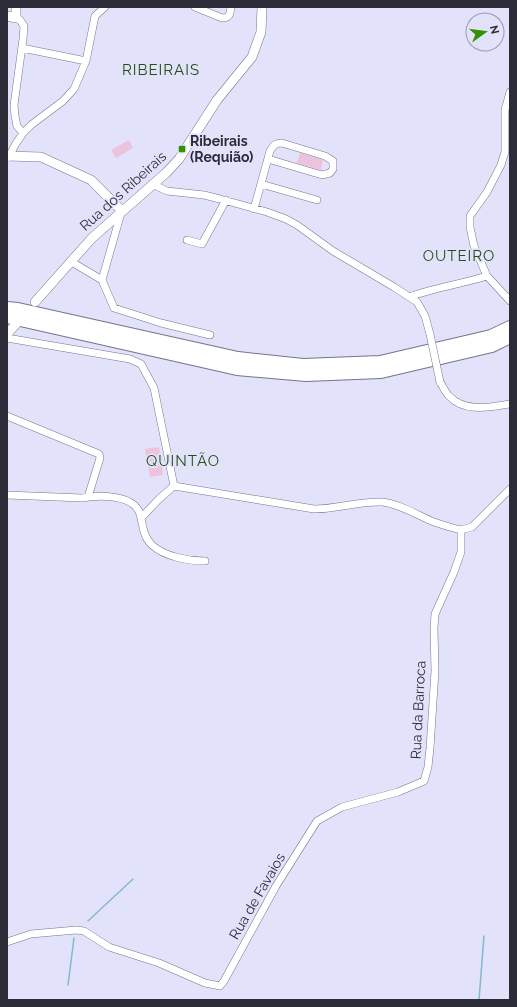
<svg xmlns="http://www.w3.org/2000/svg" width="517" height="1007" font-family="Raleway,sans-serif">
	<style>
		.park { fill: #edc2dc }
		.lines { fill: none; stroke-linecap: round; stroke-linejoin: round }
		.stream { stroke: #83b8ce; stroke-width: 1.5 }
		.street-casing { stroke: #74748f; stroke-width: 8 }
		.secondary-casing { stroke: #74748f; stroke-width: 10 }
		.highway-casing { stroke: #74748f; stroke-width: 14 }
		.street { stroke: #fff; stroke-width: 7 }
		.secondary { stroke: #fff; stroke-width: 9 }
		.highway { stroke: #fff; stroke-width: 12 }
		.street-bridge-casing { stroke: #74748f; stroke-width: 8; stroke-linecap: butt }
		.street-bridge { stroke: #fff; stroke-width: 7 }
		.poi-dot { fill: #349106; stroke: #e2e3fb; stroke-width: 1.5 }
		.labels { text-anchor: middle; stroke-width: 3.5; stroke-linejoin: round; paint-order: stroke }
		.poi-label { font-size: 14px; font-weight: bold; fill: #2b2c37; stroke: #e2e3fb; text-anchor: start }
		.street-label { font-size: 14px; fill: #2b2c37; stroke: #e2e3fb }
		.neighbourhood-label { font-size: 15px; letter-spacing: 1px; fill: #234f15; stroke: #e2e3fb }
	</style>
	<rect width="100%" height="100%" fill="#e2e3fb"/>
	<!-- park -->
	<path class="park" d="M129,140L133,148L116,158L111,150Z
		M300,153L323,160L321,170L297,163Z
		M159,447L163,475L150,477L145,449Z"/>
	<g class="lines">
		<!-- stream -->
		<path class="stream" d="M88,921L133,879
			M68,985L74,938
			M479,1000L484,936"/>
		<!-- street casing -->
		<g class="street-casing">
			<path id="street" d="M195,7L222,18C230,18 230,14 231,7
				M16,18L20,20L24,26L23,39L14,105L15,116L17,126L23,133
				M22,48L86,61
				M9,157L15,145L23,133L31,125L63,101L74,89L86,61L95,16L105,7
				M152,184L167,191L204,195L220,199L267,212L286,219L297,225L333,251L394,287L417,302L425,316L430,334
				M261,184L317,200
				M254,209L270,151C273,146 275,143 282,143L325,156L333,161V169L330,173L322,175L268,159
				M121,213L102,280L114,308L161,323L210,335
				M187,240L202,244L226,200
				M70,261L102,280
				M487,276L474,246L470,227V216L487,192L501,165L505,152V110L510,92
				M409,297C434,288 461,284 487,276L510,301
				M7,338L130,359L141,364L154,388L174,486
				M440,382C443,386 445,392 449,396C465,413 490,407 510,404
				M7,416L99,454L100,458L88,497
				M174,486L314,509C337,509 359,501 382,502C400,504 417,515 434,522C443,525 452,528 461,530
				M7,495L82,498C98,495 134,494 140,514C143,525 143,537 152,545C165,557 189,561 205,561
				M141,518L159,499L174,486
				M461,530L472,527L510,489
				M7,942L31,934L76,930L84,931L109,947L159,963L205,983L220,986L224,981L276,886L317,821L342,807L398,792L424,781L428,767L430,748L435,671L434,628L435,614L454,572L461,552V530"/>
		</g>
		<!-- secondary casing -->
		<g class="secondary-casing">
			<path id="secondary" d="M7,16L16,18V7
				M7,156L41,157L91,180L122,211
				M35,302L92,238L167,172L179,159L217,100L252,57L261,32L262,7
				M7,334L17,323"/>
		</g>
		<!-- highway casing -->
		<g class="highway-casing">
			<path id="highway" d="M7,308L18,309L238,358L303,365L380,362L491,336L510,327
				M7,317L237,369L306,375L381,372L492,346L510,337"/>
		</g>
		<!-- street -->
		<use href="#street" class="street"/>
		<!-- secondary -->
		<use href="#secondary" class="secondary"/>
		<!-- highway -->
		<use href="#highway" class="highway"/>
		<!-- street-bridge casing -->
		<g class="street-bridge-casing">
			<path id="street-bridge" d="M430,334L440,382"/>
		</g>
		<!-- street-bridge -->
		<use href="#street-bridge" class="street-bridge"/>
	</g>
	<!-- markers -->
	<rect class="poi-dot" x="178" y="145" width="8" height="8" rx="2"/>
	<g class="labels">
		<!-- poi labels -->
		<g class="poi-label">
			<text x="190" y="146">Ribeirais<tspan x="190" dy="16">(Requião)</tspan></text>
		</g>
		<!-- street labels -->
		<g class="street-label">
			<text transform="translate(123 191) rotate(-42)" y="5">Rua dos Ribeirais</text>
			<text transform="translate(418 710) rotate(-87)" y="5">Rua da Barroca</text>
			<text transform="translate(257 896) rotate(-60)" y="5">Rua de Favaios</text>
		</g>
		<!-- neighbourhood labels -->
		<g class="neighbourhood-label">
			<text x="161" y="75">RIBEIRAIS</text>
			<text x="459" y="261">OUTEIRO</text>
			<text x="183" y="466">QUINTÃO</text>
		</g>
	</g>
	<!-- border -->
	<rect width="517" height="1007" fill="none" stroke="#2b2c37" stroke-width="16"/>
	<!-- north arrow -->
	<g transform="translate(485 32) rotate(76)"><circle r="19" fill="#e2e3fb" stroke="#999aad"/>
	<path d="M0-3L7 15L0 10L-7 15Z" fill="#349106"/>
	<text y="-6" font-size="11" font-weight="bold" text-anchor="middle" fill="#2b2c37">N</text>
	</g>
</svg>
